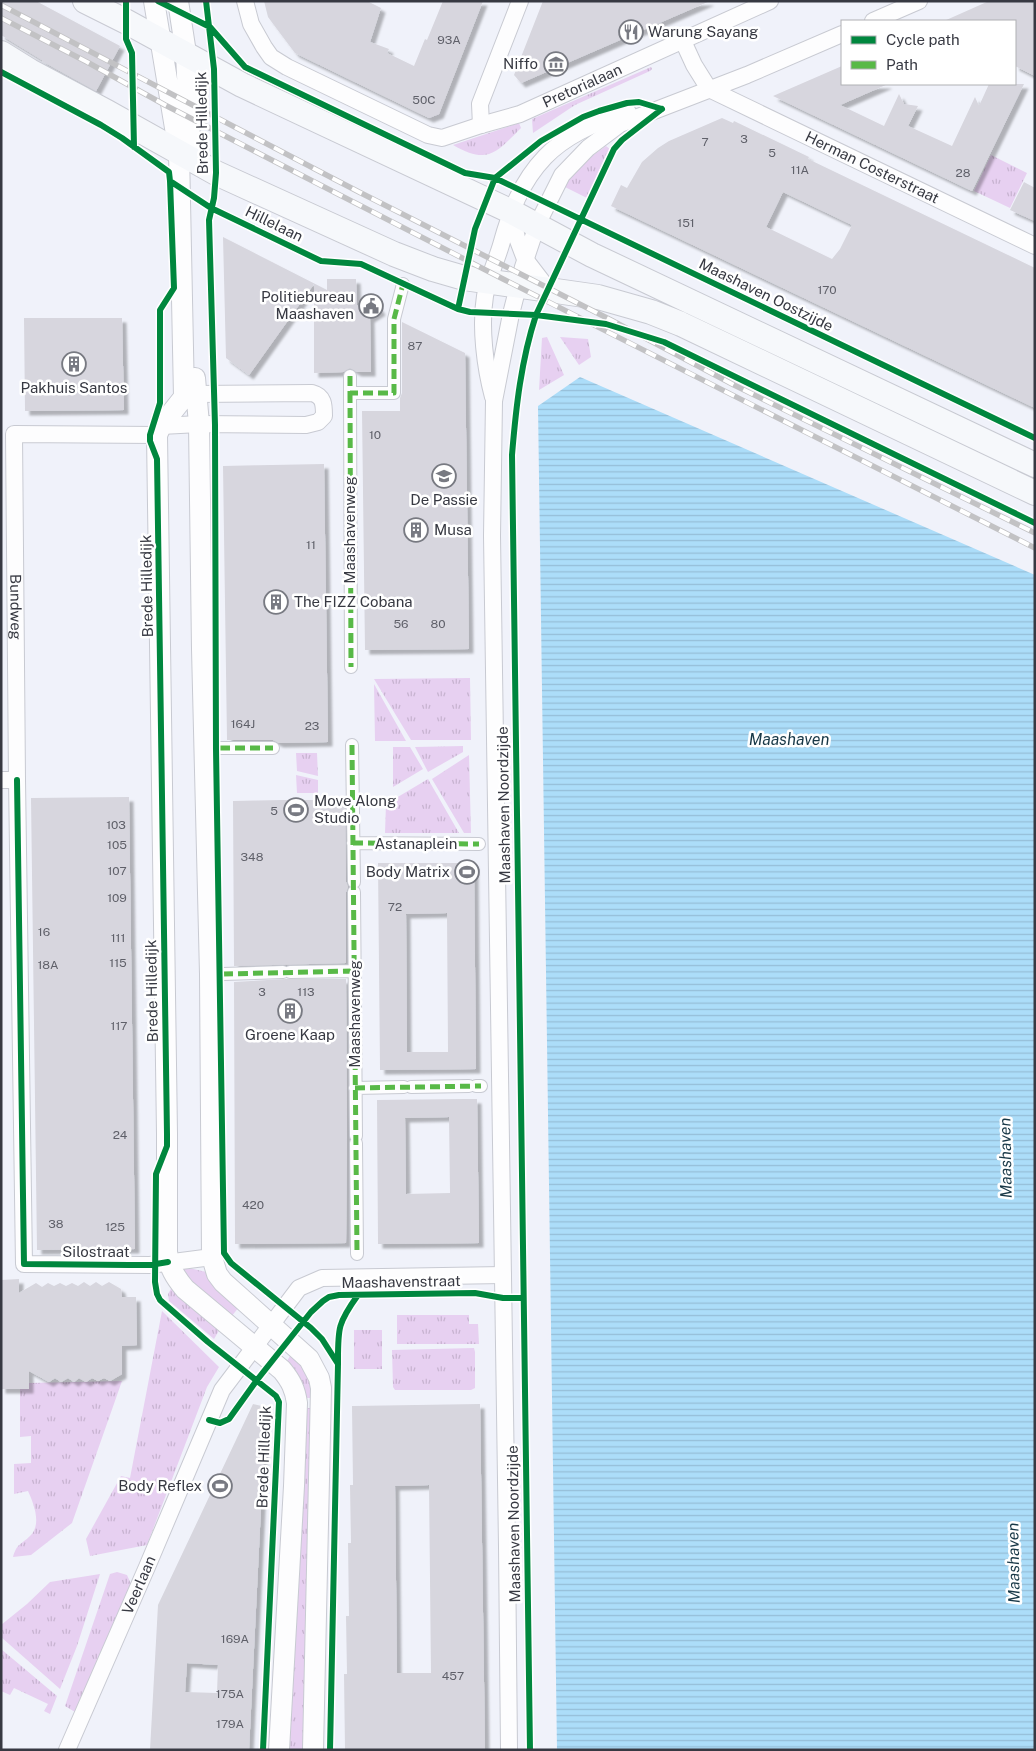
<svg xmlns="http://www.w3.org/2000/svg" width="1036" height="1751" font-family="'Public Sans',sans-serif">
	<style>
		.grass { fill: url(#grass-tufts) }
		.water { fill: url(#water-rules) }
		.building { fill: #d7d6de; fill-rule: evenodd; filter: url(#shadow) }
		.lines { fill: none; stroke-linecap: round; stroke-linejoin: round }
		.pedestrian-casing { stroke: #c8cad2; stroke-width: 14 }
		.minor-casing { stroke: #c8cad2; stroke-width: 18 }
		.tertiary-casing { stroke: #c8cad2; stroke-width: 22 }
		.secondary-casing { stroke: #c8cad2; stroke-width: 26 }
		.pedestrian { stroke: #fdfdfe; stroke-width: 12 }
		.minor { stroke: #fdfdfe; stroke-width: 16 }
		.tertiary { stroke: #fdfdfe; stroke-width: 20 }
		.secondary { stroke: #f6f8fb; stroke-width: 24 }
		.rail-casing { stroke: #c2c2c4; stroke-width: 5.5 }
		.rail { stroke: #fff; stroke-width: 4; stroke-dasharray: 11; stroke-linecap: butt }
		.quiet { stroke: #58b947; stroke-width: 5; stroke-dasharray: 10 5; stroke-linecap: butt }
		.cycleway-casing { stroke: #fff; stroke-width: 9 }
		.cycleway { stroke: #00873e; stroke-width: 6 }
		.labels { text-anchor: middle; stroke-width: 5; stroke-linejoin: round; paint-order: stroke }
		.number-label { font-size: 12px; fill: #5f6069 }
		.poi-label { font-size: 15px; fill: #373942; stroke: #fff; text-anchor: start }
		.street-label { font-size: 15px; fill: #373942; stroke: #fff }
		.water-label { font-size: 16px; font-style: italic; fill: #183847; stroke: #fff }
	</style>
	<defs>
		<pattern id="grass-tufts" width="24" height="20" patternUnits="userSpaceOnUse" patternTransform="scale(1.25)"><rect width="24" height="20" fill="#e7d0f1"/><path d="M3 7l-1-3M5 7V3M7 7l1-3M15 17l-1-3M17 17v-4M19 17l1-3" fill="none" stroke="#c7b3d0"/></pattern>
		<pattern id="water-rules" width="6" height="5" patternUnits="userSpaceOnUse" patternTransform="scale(1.25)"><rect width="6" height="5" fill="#acddf9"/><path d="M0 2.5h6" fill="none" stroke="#95bed7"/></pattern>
		<filter id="shadow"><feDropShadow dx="4.5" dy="4.5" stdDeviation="1" flood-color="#0004"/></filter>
	</defs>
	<rect width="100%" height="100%" fill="#f0f2fa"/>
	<!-- grass -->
	<path class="grass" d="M651,67L652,69L650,71L575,105L533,133L532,119Z
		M519,123L521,128C496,153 488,165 453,145Z
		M606,146L611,150L606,155L587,198L565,187C574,168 589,158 606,146Z
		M991,155L1027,173L1010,208L974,191Z
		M547,337L564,375L539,390L542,338Z
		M560,337L588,339L591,357L579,365Z
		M470,678L471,740H411L374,679Z
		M374,684L406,741H375Z
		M463,746V752L428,772L415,747Z
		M393,747H410L423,769L393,787Z
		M296,753H317L318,776L297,771Z
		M469,755L471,833H464L432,779Z
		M296,775L318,780V793H297Z
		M428,779L459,833H385L386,804Z
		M185,1267L206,1272L239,1307L231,1317L201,1295L182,1269Z
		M172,1287L220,1329L214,1339L169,1301L168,1294Z
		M162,1311L219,1367L207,1387L147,1545L90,1556L86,1539L121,1476L130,1478Z
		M397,1315H469V1324H478L479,1344H397Z
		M354,1330H382V1369H354Z
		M474,1348L475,1352V1388L471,1390H395L393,1387L392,1350Z
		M293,1351L304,1363L314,1398H302C302,1383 298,1372 287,1361Z
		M122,1381L72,1523L31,1555L13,1557C17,1543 21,1545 30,1536C42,1525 34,1504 28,1491L14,1494V1464L31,1463V1436L20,1437V1389H29V1383Z
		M303,1408H314L306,1750H285Z
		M117,1572L127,1575L131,1584L75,1712L65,1706L110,1574Z
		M100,1574L77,1646L60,1689L1,1637V1625L27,1604L50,1582Z
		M1,1649L57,1696L50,1714L44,1711L48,1704L14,1688L10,1695L1,1691Z"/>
	<!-- water -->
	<path class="water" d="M580,377L1035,575V1750H557L538,406Z"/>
	<!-- building -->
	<path class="building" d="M1,1H36L120,46L96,91L42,61V60L1,35Z
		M264,1H367L381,8L370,42L389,49L387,53L414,66L425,39L427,40L443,1H483L439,114L429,118L295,53L268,17Z
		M543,1H710L521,83L514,75Z
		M989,1H1035V76L1015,66V21H944Z
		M842,66V84H888L840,105L884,126L899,94L904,104L918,106L908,126L952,146L975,97L979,106L989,84H1024L972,191L773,96Z
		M722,118L733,123L734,121L809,157L808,159L1035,268V408L611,206L621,185L627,188L642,162L658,148L669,141ZM783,192L852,225L840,249L832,259L766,227Z
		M1024,182L1035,188V221L1010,210Z
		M223,237L327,290V279H356L357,306L371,294L381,311L370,318L371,372H357L350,368L343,372L314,373V284L249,375L226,358Z
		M24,318H122L124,410L25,411Z
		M402,322L465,353L469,649L365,650L362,411H400V398L402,393Z
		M324,464L328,742L279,743L273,740H227L223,466Z
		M129,797L135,1249L37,1250L31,798Z
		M283,800H345L346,882L348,887L346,892V963L234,966L233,801Z
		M378,863H474L476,1069L380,1070ZM447,913L448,1052H407L406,914Z
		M286,979H346L347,1137L346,1243L235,1244L234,982Z
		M464,1099H477L479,1243L378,1244L377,1100ZM449,1117L450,1193L406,1194L405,1118Z
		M19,1279V1293L36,1283L42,1287L48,1283L54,1286L60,1283L66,1286L72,1283L78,1286L84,1282L90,1286L96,1282L102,1286L109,1282L121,1289L122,1297H136L137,1345L122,1346V1374L110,1381L104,1378L98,1381L92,1378L86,1382L79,1378L74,1382L68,1378L61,1382L55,1378L49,1382L29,1371V1389H1V1280Z
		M253,1404L266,1407L249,1750H150L158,1605ZM187,1663L218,1665L217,1693L185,1692Z
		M480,1404L485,1750H345L344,1674H347L346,1616H349L348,1543H351L350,1485H353L352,1406ZM429,1485L431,1673H397L395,1486Z"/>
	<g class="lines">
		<!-- pedestrian casing -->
		<g class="pedestrian-casing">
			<path id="pedestrian" d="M350,376V393H394V319L403,284
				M350,393L351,667
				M352,745L354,882
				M220,748H273
				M353,843L479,844
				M354,892L356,1136
				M290,972L354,971
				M223,974L283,972
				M476,1086H481
				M411,1087L469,1086
				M355,1088L404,1087
				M356,1143L357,1254"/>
		</g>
		<!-- minor casing -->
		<g class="minor-casing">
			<g id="minor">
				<path id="s1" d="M245,1L251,24L264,47L271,57L287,67L428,135L442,138L481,125L520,114L770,1"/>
				<path d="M873,21L919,1"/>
				<path d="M683,41L694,65L709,89"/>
				<path id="s2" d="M709,89L1035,246"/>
				<path d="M481,125L480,104L520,1"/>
				<path d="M511,214L517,238L525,259L548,289"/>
				<path d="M493,397C485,367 480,327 485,296C488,278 496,262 501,245C510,212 521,182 545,157C566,135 599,121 628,112"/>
				<path d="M161,426L199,424L306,425L318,422L324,416C324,405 324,396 312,393L196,394"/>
				<path id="s3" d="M157,435L14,434L17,780L24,1264L150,1265L212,1257"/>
				<path d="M1,780H17"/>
				<path id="s4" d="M67,1750L147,1567L222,1390L299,1288L322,1278L503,1275"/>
				<path d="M509,1750L507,1547L492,536L494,401L511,314L523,267L537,225L562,175L588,148L620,124L747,75L842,34"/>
			</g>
		</g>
		<!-- tertiary casing -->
		<g class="tertiary-casing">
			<path id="tertiary" d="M154,1L179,152L184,397L161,426L157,435L167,1134V1252C169,1267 175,1277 185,1289L282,1370C291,1381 295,1389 297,1403L294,1486L279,1750
				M178,1L186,53L191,161
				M195,378L199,424L202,649L210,974L212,1257L217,1274L223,1282L309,1359L319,1378L321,1388L313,1750"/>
		</g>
		<!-- secondary casing -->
		<g class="secondary-casing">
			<path id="secondary" d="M85,1L127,22L242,85L510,211L592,255L1035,465
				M1,53L30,71L107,112L216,173L394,254L433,269L464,278L598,297L651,312L681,324L1035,493"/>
		</g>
		<!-- pedestrian -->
		<use href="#pedestrian" class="pedestrian"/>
		<!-- minor -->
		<use href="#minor" class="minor"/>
		<!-- tertiary -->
		<use href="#tertiary" class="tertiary"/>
		<!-- secondary -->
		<use href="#secondary" class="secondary"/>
		<!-- rail casing -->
		<g class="rail-casing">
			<path id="rail" d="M1,5L359,192L611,320L734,385L1035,533
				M1,18L87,62L165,105L505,280L1035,548"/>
		</g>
		<!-- rail -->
		<use href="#rail" class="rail"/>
		<!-- quiet -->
		<path class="quiet" d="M350,376V393H394V319L403,284
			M350,393L351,667
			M352,745L357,1254
			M220,748H273
			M353,843L479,844
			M223,974L354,971
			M355,1088L481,1086"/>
		<!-- cycleway casing -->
		<g class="cycleway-casing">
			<path id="cycleway" d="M126,1V39L132,53L134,147
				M158,1L210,27L245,67L465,173L495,178L1035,438
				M206,1L214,69L215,119L216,173L214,198L209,220L215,425L216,749L224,1253L231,1263L311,1328L322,1339L338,1364L330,1750
				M1,72L101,125L122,138L169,172L170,181L211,208L321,261L361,264L458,309L470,312L536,315L606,324L664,342L1035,523
				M170,181L174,288L160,310V403L150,435V441L157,459L167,1134V1146L156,1174L155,1282L157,1294L160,1300L208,1342L276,1396L279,1402L263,1750
				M458,309L475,229L495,178L541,141L583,117L599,111L627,103L639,102L662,109
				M17,780L24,1264L129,1265H150L168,1262
				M338,1364C338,1329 337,1324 358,1295
				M209,1420L220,1423L229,1419L257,1380L311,1312L323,1301L329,1297L339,1295L475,1293L503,1298H523
				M530,1750L512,455C516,407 521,361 536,315L614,149L622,140L662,109"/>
		</g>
		<!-- cycleway -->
		<use href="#cycleway" class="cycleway"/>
	</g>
	<!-- icons -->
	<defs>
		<g id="restaurant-ring" transform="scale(1.25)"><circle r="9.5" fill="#fff" stroke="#787a82" stroke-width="1.5"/><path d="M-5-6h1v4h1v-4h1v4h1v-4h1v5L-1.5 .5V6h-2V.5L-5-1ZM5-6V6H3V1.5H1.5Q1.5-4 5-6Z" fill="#787a82"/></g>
		<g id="museum-ring" transform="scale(1.25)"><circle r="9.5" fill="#fff" stroke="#787a82" stroke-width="1.5"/><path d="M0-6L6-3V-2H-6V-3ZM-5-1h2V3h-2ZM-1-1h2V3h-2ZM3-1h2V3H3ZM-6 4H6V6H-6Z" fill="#787a82"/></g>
		<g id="civic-ring" transform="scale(1.25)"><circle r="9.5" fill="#fff" stroke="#787a82" stroke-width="1.5"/><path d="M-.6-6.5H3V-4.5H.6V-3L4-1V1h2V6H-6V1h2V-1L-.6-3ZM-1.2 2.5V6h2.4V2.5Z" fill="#787a82"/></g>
		<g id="building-ring" transform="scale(1.25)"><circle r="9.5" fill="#fff" stroke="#787a82" stroke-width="1.5"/><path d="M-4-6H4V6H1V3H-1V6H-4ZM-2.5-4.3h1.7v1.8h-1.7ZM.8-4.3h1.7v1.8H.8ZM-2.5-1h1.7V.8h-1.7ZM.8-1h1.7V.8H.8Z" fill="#787a82"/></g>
		<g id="school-ring" transform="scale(1.25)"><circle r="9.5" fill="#fff" stroke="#787a82" stroke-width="1.5"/><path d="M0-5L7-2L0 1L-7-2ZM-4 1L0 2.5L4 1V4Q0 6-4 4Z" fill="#787a82"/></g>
		<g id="stadium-ring" transform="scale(1.25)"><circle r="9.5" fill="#fff" stroke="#787a82" stroke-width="1.5"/><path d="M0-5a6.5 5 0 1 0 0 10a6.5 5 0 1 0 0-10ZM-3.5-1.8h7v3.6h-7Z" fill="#787a82"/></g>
	</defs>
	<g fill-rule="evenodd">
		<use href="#restaurant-ring" x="631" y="32"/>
		<use href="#museum-ring" x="556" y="64"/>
		<use href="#civic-ring" x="371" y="306"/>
		<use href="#building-ring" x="74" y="364"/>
		<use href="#school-ring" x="444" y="476"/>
		<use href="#building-ring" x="416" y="530"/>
		<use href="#building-ring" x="276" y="602"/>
		<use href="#stadium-ring" x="296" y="810"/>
		<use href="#stadium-ring" x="467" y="872"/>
		<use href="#building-ring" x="290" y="1011"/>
		<use href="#stadium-ring" x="220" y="1486"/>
	</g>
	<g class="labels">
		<!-- number labels -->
		<g class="number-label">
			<text x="449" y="44">93A</text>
			<text x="424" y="104">50C</text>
			<text x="744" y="143">3</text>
			<text x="705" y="146">7</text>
			<text x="772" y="157">5</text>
			<text x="800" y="174">11A</text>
			<text x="963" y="177">28</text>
			<text x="686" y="227">151</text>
			<text x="827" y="294">170</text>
			<text x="415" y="350">87</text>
			<text x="375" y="439">10</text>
			<text x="311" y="549">11</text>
			<text x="401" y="628">56</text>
			<text x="438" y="628">80</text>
			<text x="243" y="728">164J</text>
			<text x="312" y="730">23</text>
			<text x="274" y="815">5</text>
			<text x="116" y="829">103</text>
			<text x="117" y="849">105</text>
			<text x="252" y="861">348</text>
			<text x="117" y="875">107</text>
			<text x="117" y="902">109</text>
			<text x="395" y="911">72</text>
			<text x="44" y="936">16</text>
			<text x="118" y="942">111</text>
			<text x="118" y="967">115</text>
			<text x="48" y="969">18A</text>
			<text x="262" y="996">3</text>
			<text x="306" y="996">113</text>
			<text x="119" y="1030">117</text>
			<text x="120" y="1139">24</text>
			<text x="253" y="1209">420</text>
			<text x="56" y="1228">38</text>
			<text x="115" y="1231">125</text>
			<text x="235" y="1643">169A</text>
			<text x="453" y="1680">457</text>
			<text x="230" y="1698">175A</text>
			<text x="230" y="1728">179A</text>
		</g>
		<!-- poi labels -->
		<g class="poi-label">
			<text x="648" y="37">Warung Sayang</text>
			<text x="538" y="69" text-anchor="end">Niffo</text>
			<text x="354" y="302" text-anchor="end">Politiebureau<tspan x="354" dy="17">Maashaven</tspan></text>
			<text x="74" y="393" text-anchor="middle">Pakhuis Santos</text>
			<text x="444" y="505" text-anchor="middle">De Passie</text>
			<text x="434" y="535">Musa</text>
			<text x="294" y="607">The FIZZ Cobana</text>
			<text x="314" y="806">Move Along<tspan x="314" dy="17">Studio</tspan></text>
			<text x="450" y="877" text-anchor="end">Body Matrix</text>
			<text x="290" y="1040" text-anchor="middle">Groene Kaap</text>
			<text x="202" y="1491" text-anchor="end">Body Reflex</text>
		</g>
		<!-- street labels -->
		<g class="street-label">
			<text dy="5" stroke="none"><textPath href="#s1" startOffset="402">Pretorialaan</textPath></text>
			<text transform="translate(202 123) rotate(-91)" y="5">Brede Hilledijk</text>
			<text dy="5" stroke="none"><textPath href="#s2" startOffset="181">Herman Costerstraat</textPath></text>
			<text transform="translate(274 224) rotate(26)" y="5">Hillelaan</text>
			<text transform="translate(766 295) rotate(26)" y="5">Maashaven Oostzijde</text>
			<text transform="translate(350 530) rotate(-90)" y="5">Maashavenweg</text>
			<text transform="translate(147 586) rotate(-91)" y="5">Brede Hilledijk</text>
			<text dy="5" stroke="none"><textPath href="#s3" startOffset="316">Bundweg</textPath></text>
			<text transform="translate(504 805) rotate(-91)" y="5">Maashaven Noordzijde</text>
			<text x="416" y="849">Astanaplein</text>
			<text transform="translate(152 991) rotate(-91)" y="5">Brede Hilledijk</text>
			<text transform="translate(355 1014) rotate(-90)" y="5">Maashavenweg</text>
			<text x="96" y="1257">Silostraat</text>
			<text transform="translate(401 1282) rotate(-1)" y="5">Maashavenstraat</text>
			<text transform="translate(264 1457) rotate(-88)" y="5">Brede Hilledijk</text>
			<text transform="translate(514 1524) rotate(-91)" y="5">Maashaven Noordzijde</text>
			<text dy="5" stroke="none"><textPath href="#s4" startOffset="180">Veerlaan</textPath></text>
		</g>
		<!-- water labels -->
		<g class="water-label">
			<text x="789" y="745">Maashaven</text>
			<text transform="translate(1005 1158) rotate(-91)" y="6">Maashaven</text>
			<text transform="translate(1013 1563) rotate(-91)" y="6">Maashaven</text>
		</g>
	</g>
	<!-- border -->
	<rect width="1036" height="1751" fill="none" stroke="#373942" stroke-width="5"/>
	<!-- legend -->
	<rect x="841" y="20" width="175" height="65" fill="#ffffff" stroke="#afb0b3"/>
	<rect x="851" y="36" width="25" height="8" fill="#00873e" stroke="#afb0b3"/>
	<text x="886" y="45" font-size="15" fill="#373942">Cycle path</text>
	<rect x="851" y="61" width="25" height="8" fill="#58b947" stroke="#afb0b3"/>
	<text x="886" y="70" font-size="15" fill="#373942">Path</text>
</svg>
